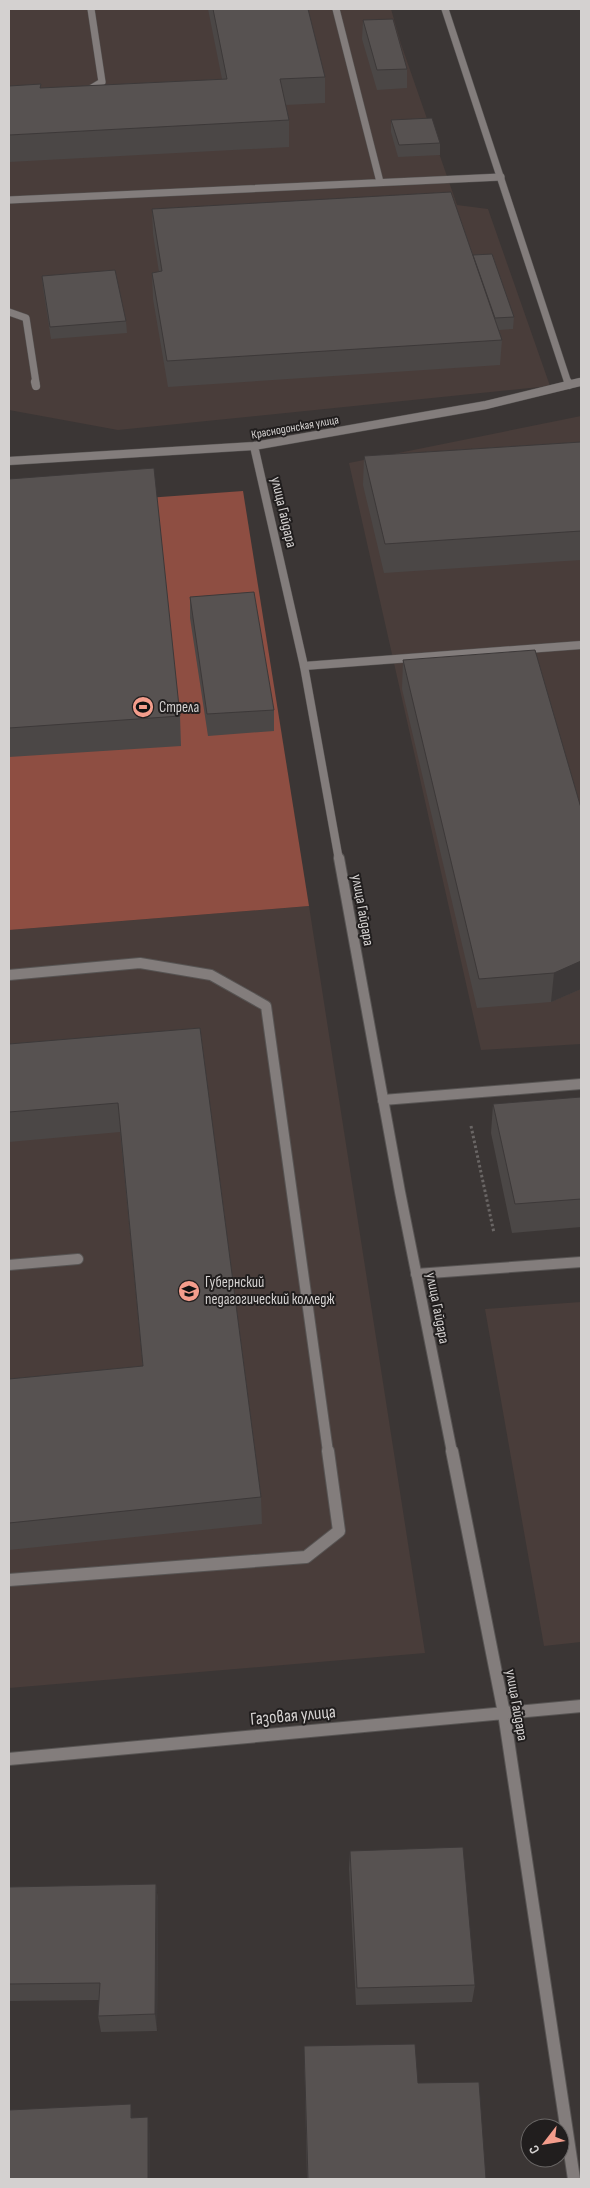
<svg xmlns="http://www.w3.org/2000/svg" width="590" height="2188" font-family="'Sofia Sans Condensed',sans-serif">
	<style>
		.built { fill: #493d3a }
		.green { fill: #8e4e42 }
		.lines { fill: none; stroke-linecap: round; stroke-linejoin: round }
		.lane-far3-casing { stroke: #575453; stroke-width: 8 }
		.lane-far2-casing { stroke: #575453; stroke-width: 9 }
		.lane-far1-casing { stroke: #575453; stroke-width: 12 }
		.lane-casing { stroke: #575453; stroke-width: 14 }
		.street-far3-casing { stroke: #575453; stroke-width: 8 }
		.street-far2-casing { stroke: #575453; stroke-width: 9 }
		.street-far1-casing { stroke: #575453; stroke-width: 12 }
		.street-casing { stroke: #575453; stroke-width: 14 }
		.path { stroke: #6a6665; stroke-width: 3; stroke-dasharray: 2.5 2.5; stroke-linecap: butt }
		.lane-far3 { stroke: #837d7c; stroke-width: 7 }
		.lane-far2 { stroke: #837d7c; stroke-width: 8 }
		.lane-far1 { stroke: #837d7c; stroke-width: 10 }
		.lane { stroke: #837d7c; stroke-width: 12 }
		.street-far3 { stroke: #837d7c; stroke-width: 7 }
		.street-far2 { stroke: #837d7c; stroke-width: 8 }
		.street-far1 { stroke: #837d7c; stroke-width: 10 }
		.street { stroke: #837d7c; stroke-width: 12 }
		.wall { fill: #4b4746 }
		.shaded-wall { fill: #3d3939 }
		.building { fill: #575251; stroke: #3d3939 }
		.labels { text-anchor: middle; stroke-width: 4; stroke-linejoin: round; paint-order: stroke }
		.far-street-label { font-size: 12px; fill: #d4d1d0; stroke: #211e1e }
		.street-label { font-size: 15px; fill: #d4d1d0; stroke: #211e1e }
		.poi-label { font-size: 15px; fill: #d4d1d0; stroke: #211e1e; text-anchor: start }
		.near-street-label { font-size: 18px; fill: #d4d1d0; stroke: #211e1e }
	</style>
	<rect width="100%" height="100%" fill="#3b3635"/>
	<!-- built -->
	<path class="built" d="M9,9H391L401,44L457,205L488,209L550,386L118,430L9,410Z
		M581,416V1044L481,1050L349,463Z
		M309,906L425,1653L9,1688V930Z
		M581,1302V1642L544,1646L485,1309Z"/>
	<!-- green -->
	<path class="green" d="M243,491L309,906L9,930V508Z"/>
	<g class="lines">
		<!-- lane-far3 casing -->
		<g class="lane-far3-casing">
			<path id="lane-far3" d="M336,9L380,182
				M87,91L102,82L91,9
				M9,200L501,177
				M9,312L26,318L36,383"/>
		</g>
		<!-- lane-far2 casing -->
		<g class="lane-far2-casing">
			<path id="lane-far2" d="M35,382L36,386
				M304,666L581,645"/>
		</g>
		<!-- lane-far1 casing -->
		<g class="lane-far1-casing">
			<path id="lane-far1" d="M9,975L140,963L211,975L266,1006L328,1452
				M383,1100L581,1084
				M9,1265L78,1259
				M416,1274L581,1262"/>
		</g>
		<!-- lane casing -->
		<g class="lane-casing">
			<path id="lane" d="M9,1580L306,1557L339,1531L328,1451"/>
		</g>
		<!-- street-far3 casing -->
		<g class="street-far3-casing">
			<path id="street-far3" d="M445,9L568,383
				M575,383L581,382"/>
		</g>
		<!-- street-far2 casing -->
		<g class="street-far2-casing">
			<path id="street-far2" d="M568,382L569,385
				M254,446L304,666L339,860
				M9,461L254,446L486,405L580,382"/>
		</g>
		<!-- street-far1 casing -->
		<g class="street-far1-casing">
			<path id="street-far1" d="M339,858L400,1192L452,1452"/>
		</g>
		<!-- street casing -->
		<g class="street-casing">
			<path id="street" d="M452,1451L504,1713L574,2179
				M9,1759L581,1706"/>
		</g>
		<!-- path -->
		<path class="path" d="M471,1126L494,1233"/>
		<!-- lane-far3 -->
		<use href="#lane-far3" class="lane-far3"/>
		<!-- lane-far2 -->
		<use href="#lane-far2" class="lane-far2"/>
		<!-- lane-far1 -->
		<use href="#lane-far1" class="lane-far1"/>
		<!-- lane -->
		<use href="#lane" class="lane"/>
		<!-- street-far3 -->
		<use href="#street-far3" class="street-far3"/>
		<!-- street-far2 -->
		<use href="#street-far2" class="street-far2"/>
		<!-- street-far1 -->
		<use href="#street-far1" class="street-far1"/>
		<!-- street -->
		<use href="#street" class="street"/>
	</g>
	<!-- wall -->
	<path class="wall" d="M208,9H308L325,77V103L286,105L289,120V147L9,162V86L41,88L222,79Z
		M363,20L407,69V88L377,90L362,39Z
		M391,120L440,143V155L398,157L391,132Z
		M152,209L473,255L514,317L513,329L499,330L502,340L500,365L168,387L153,299L152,273L159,272L153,234Z
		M42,276L126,321L127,333L51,339L43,288Z
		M581,442V560L384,573L363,485L364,456Z
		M9,479L180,716L181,746L9,757Z
		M190,597L274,710V731L208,736L190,618Z
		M403,660L581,808V989L551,1002L477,1008L402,689Z
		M200,1028L261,1497L262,1524L9,1550V1379L143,1366L120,1132L9,1142V1044Z
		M581,1097V1227L512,1233L491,1133L493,1104Z
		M350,1851L475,1985L472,2002L356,2005L349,1869Z
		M156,1884L158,1901L157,2031L101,2032L98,2016L99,2000L9,2001V1887Z
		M304,2046L486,2179H307Z"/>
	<!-- shaded-wall -->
	<path class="shaded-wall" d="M581,961V989L551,1002L554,973Z
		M156,1884L158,1901L157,2031L155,2014Z
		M131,2104L133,2120L131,2118Z
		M148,2117L150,2133V2179H148Z"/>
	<!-- building -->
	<path class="building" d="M213,9H308L325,77L280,79L289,120L9,135V86L41,84L40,88L227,79Z
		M393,19L407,69L377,70L363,20Z
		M432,118L440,143L399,145L391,120Z
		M451,192L502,340L167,361L152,273L162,271L152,209Z
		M492,254L514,317L495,318L473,255Z
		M115,270L126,321L50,327L42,276Z
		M581,442V531L385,544L364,456Z
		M154,468L180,716L9,728V479Z
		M254,592L274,710L207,714L190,597Z
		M535,650L581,808V961L554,973L479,979L403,660Z
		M200,1028L261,1497L9,1523V1379L143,1366L118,1103L9,1112V1044Z
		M581,1097V1199L515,1204L493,1104Z
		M463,1847L475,1985L357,1988L350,1851Z
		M156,1884L155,2014L98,2016L100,1983L9,1984V1887Z
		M415,2044L418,2083L479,2082L486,2179H308L304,2046Z
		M131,2104V2118L148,2117V2179H9V2110Z"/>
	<!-- icons -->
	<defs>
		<g id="stadium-disc" transform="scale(1.125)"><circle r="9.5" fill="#f49d8c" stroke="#211e1e"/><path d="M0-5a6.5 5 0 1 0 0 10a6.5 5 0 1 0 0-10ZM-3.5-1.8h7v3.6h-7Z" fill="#111"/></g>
		<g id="university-disc" transform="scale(1.125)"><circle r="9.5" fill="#f49d8c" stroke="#211e1e"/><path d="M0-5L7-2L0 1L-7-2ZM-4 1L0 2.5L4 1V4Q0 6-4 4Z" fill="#111"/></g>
	</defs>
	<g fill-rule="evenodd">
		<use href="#stadium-disc" x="143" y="707"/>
		<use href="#university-disc" x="189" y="1291"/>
	</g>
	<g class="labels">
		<!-- far-street labels -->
		<g class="far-street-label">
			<text transform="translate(295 427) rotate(-10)" y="4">Краснодонская улица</text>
		</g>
		<!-- street labels -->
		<g class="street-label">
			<text transform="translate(284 512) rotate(77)" y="5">улица Гайдара</text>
			<text transform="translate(363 910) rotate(80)" y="5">улица Гайдара</text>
			<text transform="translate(438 1308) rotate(79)" y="5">улица Гайдара</text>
			<text transform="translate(517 1705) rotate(80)" y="5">улица Гайдара</text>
		</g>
		<!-- poi labels -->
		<g class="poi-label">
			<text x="159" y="712">Стрела</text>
			<text x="205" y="1287">Губернский<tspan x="205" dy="17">педагогический колледж</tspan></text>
		</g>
		<!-- near-street labels -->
		<g class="near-street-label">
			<text transform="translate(293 1715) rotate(-5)" y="6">Газовая улица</text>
		</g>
	</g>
	<!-- border -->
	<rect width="590" height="2188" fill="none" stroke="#d4d1d0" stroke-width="20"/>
	<!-- north arrow -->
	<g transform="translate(545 2143) rotate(239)"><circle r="24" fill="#211e1e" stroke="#696665"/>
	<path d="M0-4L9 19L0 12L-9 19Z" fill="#f49d8c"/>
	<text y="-8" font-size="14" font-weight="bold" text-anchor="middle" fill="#d4d1d0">С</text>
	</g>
</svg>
